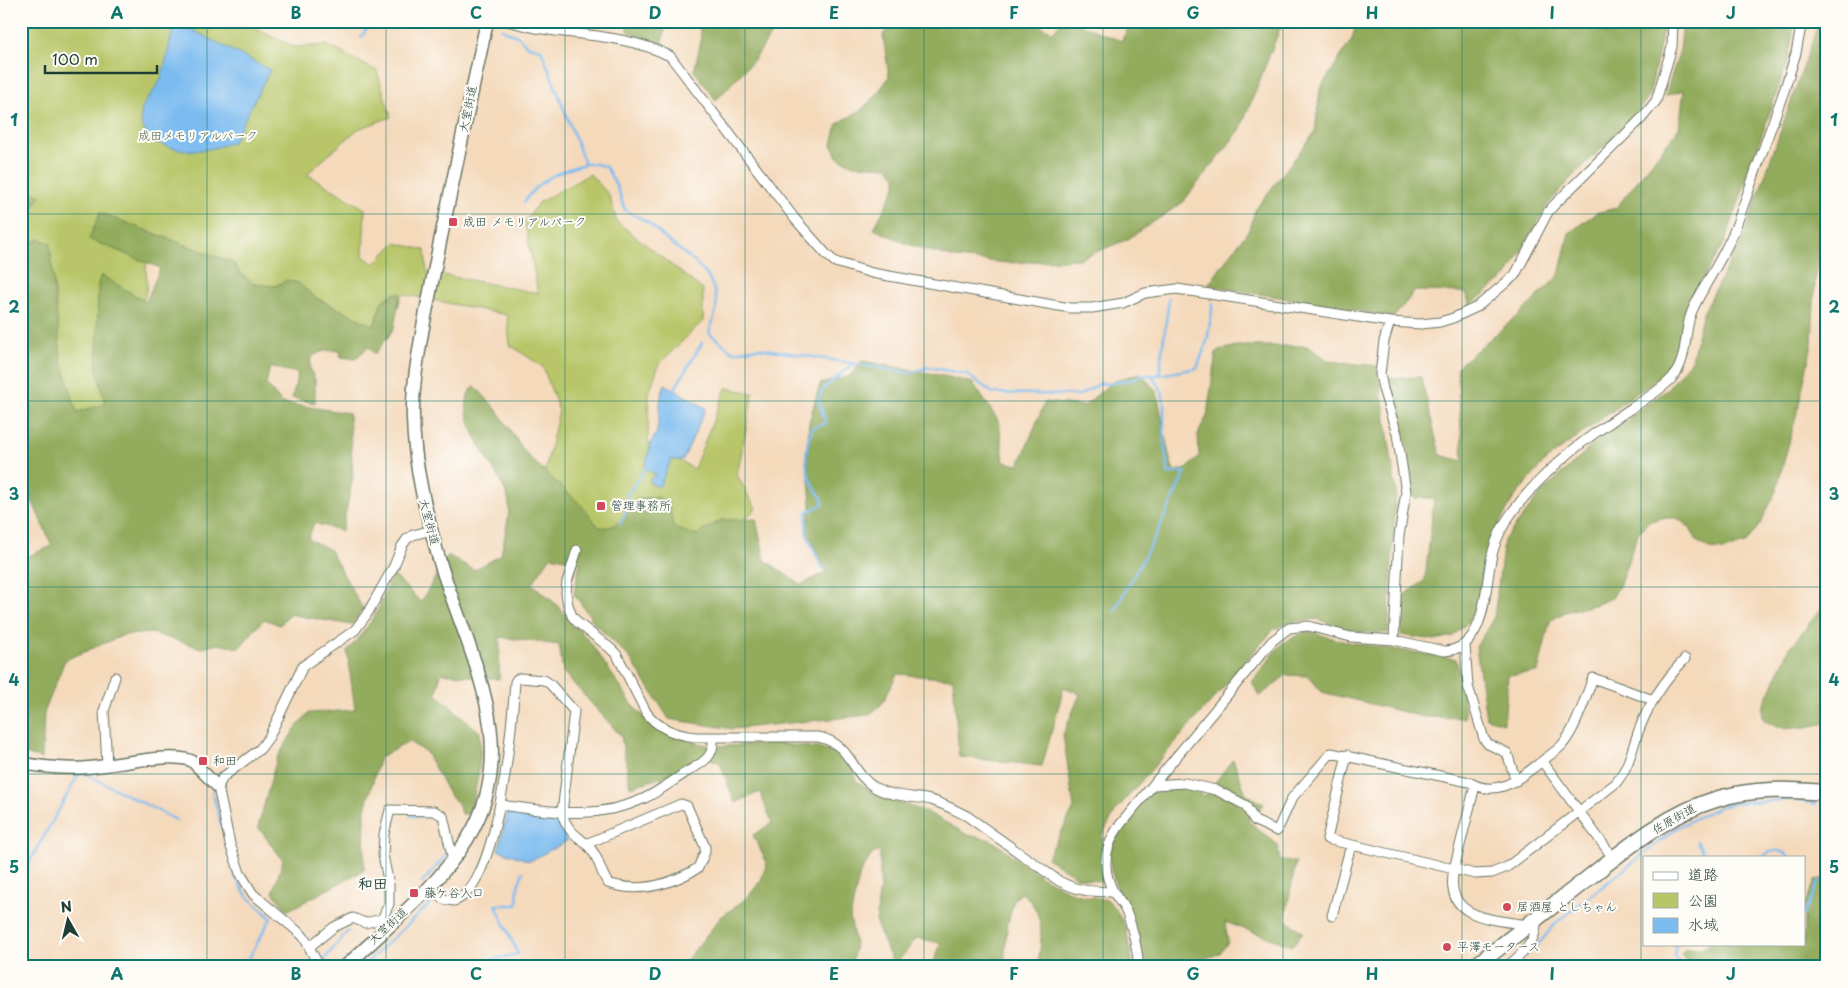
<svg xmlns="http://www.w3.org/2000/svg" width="1848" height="988" font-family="'Playpen Sans','Klee One',sans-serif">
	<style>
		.green { fill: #b8c669; stroke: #6c824e }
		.forest { fill: #92ab5d; stroke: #587448 }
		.water { fill: #7cbbf0; stroke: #4e7c92 }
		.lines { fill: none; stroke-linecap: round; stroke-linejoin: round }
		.stream { stroke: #7cbbf0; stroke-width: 2.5 }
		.street-casing { stroke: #6a7463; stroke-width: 11 }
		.secondary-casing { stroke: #6a7463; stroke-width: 14 }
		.primary-casing { stroke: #6a7463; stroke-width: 15 }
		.highway-casing { stroke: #6a7463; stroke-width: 18 }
		.street { stroke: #fff; stroke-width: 9 }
		.secondary { stroke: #fff; stroke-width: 11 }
		.primary { stroke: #fff; stroke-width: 12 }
		.highway { stroke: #fff; stroke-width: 15 }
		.grid { fill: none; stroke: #0f766e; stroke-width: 1; stroke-opacity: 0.55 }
		.poi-dot { fill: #d1495b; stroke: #fdfcf7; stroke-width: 2 }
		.labels { text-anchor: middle; stroke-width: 4; stroke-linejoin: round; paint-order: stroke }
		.street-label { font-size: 12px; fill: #1f3d34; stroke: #fdfcf7 }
		.park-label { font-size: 12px; fill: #455f41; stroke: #fdfcf7 }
		.poi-label { font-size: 12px; fill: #1f3d34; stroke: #fdfcf7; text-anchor: start }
		.quarter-label { font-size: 15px; font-weight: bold; fill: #1f3d34; stroke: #fdfcf7 }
		.neatline { fill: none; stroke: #0f766e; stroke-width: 2 }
		.grid-label { font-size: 16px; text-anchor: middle; font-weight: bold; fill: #0f766e }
	</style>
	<rect width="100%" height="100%" fill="#fdfcf7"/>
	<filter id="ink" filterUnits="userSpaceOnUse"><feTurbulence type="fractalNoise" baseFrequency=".02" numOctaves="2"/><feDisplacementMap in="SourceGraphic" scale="10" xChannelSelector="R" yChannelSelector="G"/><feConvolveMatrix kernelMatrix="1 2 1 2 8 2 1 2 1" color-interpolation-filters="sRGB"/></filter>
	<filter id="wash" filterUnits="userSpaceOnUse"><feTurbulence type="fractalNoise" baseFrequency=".0096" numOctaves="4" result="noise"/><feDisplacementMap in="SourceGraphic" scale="20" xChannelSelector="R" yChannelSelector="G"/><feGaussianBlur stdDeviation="1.12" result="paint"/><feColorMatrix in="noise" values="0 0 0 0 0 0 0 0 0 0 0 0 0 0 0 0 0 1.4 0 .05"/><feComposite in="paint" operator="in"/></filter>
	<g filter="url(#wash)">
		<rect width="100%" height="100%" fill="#f4d9bb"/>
		<!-- green -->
		<path class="green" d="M21,21H238L295,47L327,45L377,71L391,117L358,129L307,174L365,209L363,256L374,264L395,243L425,250L427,272L538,293L525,222L538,203L590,174L609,195L617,222L703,290V321L659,364L649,393L648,443L694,469L726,388L753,393L737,475L756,509L711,546L674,598L541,488L559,411L543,367L510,345L507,315L402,294L388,339L271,296L235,269L145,240L147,287L110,446L35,368L21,261Z"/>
		<!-- forest -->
		<path class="forest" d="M626,21H667L662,45L629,32Z
			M699,21H780L754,60L716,100L694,71L701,41Z
			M894,21H1037L1038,25L1053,32L1062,21H1072L1121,41L1133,21H1283L1240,130L1182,203L1128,239L1079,259L1008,263L955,258L910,245L874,229L896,186V176L888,167L853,165L837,157L832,145L837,124L861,110L877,94L889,77L883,35Z
			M1357,21H1665L1649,97L1630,121L1571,178L1549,203L1507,276L1470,305L1465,292L1415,291L1394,317L1208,285L1250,228L1255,210L1315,132L1320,89L1352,39Z
			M1683,21H1795L1788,60L1725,242L1687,305L1677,354L1671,370L1637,393L1546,460L1513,499L1490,540L1475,608L1468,622L1453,636L1434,640L1401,635L1402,597L1425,580L1434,498H1414L1407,445L1388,378L1421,377L1440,455L1463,461L1457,367L1522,312L1559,275L1569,233L1596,213L1616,208L1679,128L1684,90L1665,96L1680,50Z
			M1822,21H1827V228L1815,281L1812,344L1798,409L1776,491L1761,523L1745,544L1723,550L1709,549L1698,542L1689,527L1677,518H1662L1648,522L1638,533L1620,584L1612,598L1597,604L1565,612L1550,621L1538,672L1508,675L1504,723L1486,718L1476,647L1494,617L1504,540L1543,491L1599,439L1667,390L1692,359L1702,315L1745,232L1818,25Z
			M21,188L41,196L29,212L21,216Z
			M100,213L234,263L240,273L252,284L275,286L287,280L298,283L316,298L374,326L382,301L395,293L400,294L394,328L375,354L368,347L355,359L341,357L340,351C329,350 320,350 311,358L310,368L315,380V403L292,398L298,373L270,367L266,384L282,403L349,413L353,477L342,531L314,523L308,539L329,549L363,609L352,625L289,614L280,625L264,619L239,648L218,644L202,648L152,633L124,635L65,660L44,713L42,759L21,753V559L52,546L27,489L21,491V248L40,239L50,243L61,358L77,412L105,404L97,369L98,283L101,275L146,302L160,268L89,239Z
			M1235,346H1307L1329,361L1377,366L1386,420L1396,491L1388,633L1353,632L1317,619L1293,622L1274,629L1117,809L1102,835V882L1077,877L1047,858L1074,808L1063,735L1080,694L1064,687L1042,766L959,757L953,679L897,674L882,704L869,715L732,729L669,719L630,658L595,624L574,594L580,562L551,556L532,584L555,603L590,642L634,707L652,724L676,737L707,745L727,746L774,743L817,748L855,758V780L882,797L927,812L968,835L991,840L1042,877L1075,894L1108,900L1117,911L1126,929L1133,967H1037C1043,941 1045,910 1022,893L1014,899L1007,927L1004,967H932L941,943L917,938L894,966L876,923L880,883V851L872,854L860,873L850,917L855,943L852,967H681L721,917L748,897L761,880L767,863L753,835L772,823L760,792L735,803L720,763L704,756L667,776L630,787L621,736L563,672L559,645L500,637L499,679L441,673L436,694L480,732C482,761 477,787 469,814H461L458,803L450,796L426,752L409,742L380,757L365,809L364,870L287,911L273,892L283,860L258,827L277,758L295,729L309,713L355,710L347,651C373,623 380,609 392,573L421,602L448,555L474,570L501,555C503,543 512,508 508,498C498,469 459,427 468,395C469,392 473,388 475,386L497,410L526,454L581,505L599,527C619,530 627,514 638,499L656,496L669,504L673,526L679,530L696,535L721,520L756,519L765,560L801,585L826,572L807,530L811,505L807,455L809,422L820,384L850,376L862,361L949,377L973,383L999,422L1004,462L1019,465L1045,402L1084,406L1112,382L1140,373L1157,392L1169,456L1174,471L1187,469L1199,456L1198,434L1207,416L1216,352Z
			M1827,601V723L1800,728L1776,727L1764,720L1762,709L1789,649Z
			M1306,631L1348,642L1456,659L1462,681L1465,718L1424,717L1322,692L1308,676L1286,675L1260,696L1252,682L1281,644Z
			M1233,759L1246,794L1264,804L1248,821L1278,845L1280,861L1296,862L1285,919L1303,932L1292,946L1225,922L1228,942L1220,953L1213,956L1173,967H1143L1111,870L1109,853L1121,825L1156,787L1191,785L1204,797Z
			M1827,878V967H1692L1681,955L1685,949L1707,947L1709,944H1804V906L1816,880Z"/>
		<!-- water -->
		<path class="water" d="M175,21L270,70L233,142C224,145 213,149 203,150C180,152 139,146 141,115C142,100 156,91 161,78C167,60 170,40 175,21Z
			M665,384L706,408L683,460H671L659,487L650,483V479L656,475L645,468L651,442L657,432L661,396Z
			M508,812L557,818L567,841L530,861L498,850Z"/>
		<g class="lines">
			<!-- stream -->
			<path class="stream" d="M184,26L185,21
				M502,29L519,37L526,45L541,49L585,164H597L606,167L617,187L625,210C633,215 644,219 651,225C657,230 662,236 668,241C688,257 713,271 716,299C718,311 712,322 709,333L733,352L759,348L910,373L929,367L966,374L993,393L1080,395L1101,383L1106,384L1130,380L1143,375H1159L1197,368L1207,341L1213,304
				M361,38L371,21
				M524,202C539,179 559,171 585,164
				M1159,375L1169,299
				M674,390L702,343
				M620,524L626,512L628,494L645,468
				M823,570L806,533L807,512L823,504C823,496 817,493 814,487C803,468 805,447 812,428L826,423L818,399L824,388L853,364
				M1114,612L1157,533L1185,472L1168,473L1164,439V403L1162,391L1151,375
				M84,773L176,820
				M212,791L235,876L246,895L271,918L244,967
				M411,816H435L440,821
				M1697,841L1705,857
				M1762,857C1771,850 1781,848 1789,857
				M21,877L80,772
				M422,883L447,854L444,839
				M1804,914L1819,882L1827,880
				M1676,944L1674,956L1681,967
				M1526,955L1536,947L1557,922L1678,827L1719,807L1736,803L1794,799L1816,804
				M322,962L348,931
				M362,967L434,900
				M474,967V964L518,954L496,905H517L518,886L523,872"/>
		</g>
	</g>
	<g filter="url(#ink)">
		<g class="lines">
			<!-- street casing -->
			<g class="street-casing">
				<path id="street" d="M507,21C521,24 535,29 549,30C591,36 631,37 670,56L795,219L826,254L835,262L872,273L1070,308H1092L1123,303L1145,293L1177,289L1390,322L1421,324L1440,322L1453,318L1477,307L1515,275L1548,212L1554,205L1642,118L1656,101L1672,47L1673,21
					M1390,322L1384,341L1380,374L1383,389L1397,434L1406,492L1399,536L1394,640
					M577,550L567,582L566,593L568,605L572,616L578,623L610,648L617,655L646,712C658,729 676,735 696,737H818C852,744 850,772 874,787C891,797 913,796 931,800C944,804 955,810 967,816L1059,881C1080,892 1089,891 1113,892
					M1465,645L1468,686L1484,739L1488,744L1507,753L1516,781
					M1347,755L1327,839L1475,874L1492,873L1507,867L1616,783C1629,767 1632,749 1639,730C1649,703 1665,680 1685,659
					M1542,761L1614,859
					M107,765L104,711L115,677
					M1153,785L1185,783L1216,790L1245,805L1255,821L1277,831L1292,798L1331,753L1469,782C1497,799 1520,778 1541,762C1548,756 1557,751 1562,745C1576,729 1585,698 1593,678L1653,700
					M1475,786L1454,869C1443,919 1491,919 1528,925
					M500,805C550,811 594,821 643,799C658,792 671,782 685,773C701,763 715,759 713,737
					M430,887L443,899L454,901C499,887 512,725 515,682L517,679L520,678L544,680L550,684L574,711L562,813C569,838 584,836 595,855C600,864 602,875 608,883C639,894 671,884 698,868L705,852V847L687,806L681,804L586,844
					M1332,916L1351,845
					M309,947L334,927L353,918L365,923L382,919L389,904V885L383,855L384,834L390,810L434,811L443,816L453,860
					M321,967C312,957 310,945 302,935L253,894L240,873L230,844L218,787L223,777L260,749L269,737L303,666L355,630L367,614L394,566L402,546L407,539L413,535L432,530
					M1139,967C1137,949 1134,931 1127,914C1124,905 1117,899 1113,891C1101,868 1105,846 1119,826L1272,641L1289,628L1308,626L1351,637L1394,640L1444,651C1489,650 1484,582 1493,551C1497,536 1504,523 1513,511C1539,477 1575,446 1611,422C1627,410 1660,392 1672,378C1687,361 1684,337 1690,317C1693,306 1700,296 1705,286C1716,267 1727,249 1735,229L1785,88L1796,53L1802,21
					M1506,967C1522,955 1538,941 1536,919"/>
			</g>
			<!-- secondary casing -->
			<g class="secondary-casing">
				<path id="secondary" d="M21,763C42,767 62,769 83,768C109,767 170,751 192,761L218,787"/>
			</g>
			<!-- primary casing -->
			<g class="primary-casing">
				<path id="primary" d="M345,967C387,927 438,887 468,838C525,745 466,650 439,559C426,513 414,466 413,418C412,387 418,357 423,327C429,297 435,267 441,237C457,165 471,93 487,21"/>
			</g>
			<!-- highway casing -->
			<g class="highway-casing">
				<path id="highway" d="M1474,967C1510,939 1546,911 1582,883C1623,851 1666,814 1717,799C1753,788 1790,789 1827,793"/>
			</g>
			<!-- street -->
			<use href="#street" class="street"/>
			<!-- secondary -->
			<use href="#secondary" class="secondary"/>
			<!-- primary -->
			<use href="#primary" class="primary"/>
			<!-- highway -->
			<use href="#highway" class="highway"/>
		</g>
	</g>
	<!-- grid -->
	<path class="grid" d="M207,21V967M386,21V967M565,21V967M745,21V967M924,21V967M1103,21V967M1283,21V967M1462,21V967M1641,21V967M21,214H1827M21,401H1827M21,587H1827M21,774H1827"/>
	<!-- markers -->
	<g class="poi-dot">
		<rect x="448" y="217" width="10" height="10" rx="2.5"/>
		<rect x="596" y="501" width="10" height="10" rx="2.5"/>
		<rect x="198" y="756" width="10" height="10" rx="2.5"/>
		<rect x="409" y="888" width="10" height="10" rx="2.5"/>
		<circle cx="1507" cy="907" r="5"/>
		<circle cx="1447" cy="947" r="5"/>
	</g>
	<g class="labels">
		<!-- street labels -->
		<g class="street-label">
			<text transform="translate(468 109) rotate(-79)" y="4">大室街道</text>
			<text transform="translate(429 522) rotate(75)" y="4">大室街道</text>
			<text transform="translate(1674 819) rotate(-30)" y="4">佐原街道</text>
			<text transform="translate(388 926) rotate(-43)" y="4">大室街道</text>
		</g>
		<!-- park labels -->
		<g class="park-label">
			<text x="198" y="140">成田メモリアルパーク</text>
		</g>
		<!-- poi labels -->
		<g class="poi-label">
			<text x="463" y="226">成田 メモリアルパーク</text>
			<text x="611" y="510">管理事務所</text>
			<text x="213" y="765">和田</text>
			<text x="424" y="897">藤ケ谷入口</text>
			<text x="1517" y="911">居酒屋 としちゃん</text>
			<text x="1457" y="951">平澤モータース</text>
		</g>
		<!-- quarter labels -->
		<g class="quarter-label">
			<text x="373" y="889">和田</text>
		</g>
	</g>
	<!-- margin -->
	<rect width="1848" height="988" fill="none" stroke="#fdfcf7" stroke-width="55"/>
	<!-- legend -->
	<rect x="1643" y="856" width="162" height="90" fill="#fdfcf7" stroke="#a4b0a9"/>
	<rect x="1653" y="872" width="25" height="8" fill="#ffffff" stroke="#a4b0a9"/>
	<text x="1688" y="880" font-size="15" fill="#1f3d34">道路</text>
	<rect x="1653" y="893" width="25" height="15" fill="#b8c669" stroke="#a4b0a9"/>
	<text x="1688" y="906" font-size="15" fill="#1f3d34">公園</text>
	<rect x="1653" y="918" width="25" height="15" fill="#7cbbf0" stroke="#a4b0a9"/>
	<text x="1688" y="930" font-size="15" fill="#1f3d34">水域</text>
	<!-- north arrow -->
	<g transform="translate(68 920) rotate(352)" stroke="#fdfcf7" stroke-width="4" paint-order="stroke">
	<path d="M0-4L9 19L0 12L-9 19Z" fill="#1f3d34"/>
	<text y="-8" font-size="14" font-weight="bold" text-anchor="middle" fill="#1f3d34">N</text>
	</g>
	<!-- scale -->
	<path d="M45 65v8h112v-8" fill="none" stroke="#1f3d34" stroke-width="2.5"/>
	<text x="52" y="65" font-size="15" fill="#1f3d34" stroke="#fdfcf7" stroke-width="4" paint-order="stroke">100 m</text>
	<rect x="28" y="28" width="1792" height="932" class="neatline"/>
	<g class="grid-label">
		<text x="117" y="19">A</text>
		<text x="296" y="19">B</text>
		<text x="476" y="19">C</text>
		<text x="655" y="19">D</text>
		<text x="834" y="19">E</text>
		<text x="1014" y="19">F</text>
		<text x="1193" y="19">G</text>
		<text x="1372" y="19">H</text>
		<text x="1552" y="19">I</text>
		<text x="1731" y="19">J</text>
		<text x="14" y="126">1</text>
		<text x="1834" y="126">1</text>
		<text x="14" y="313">2</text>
		<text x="1834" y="313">2</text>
		<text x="14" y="500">3</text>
		<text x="1834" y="500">3</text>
		<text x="14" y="686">4</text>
		<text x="1834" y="686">4</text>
		<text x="14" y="873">5</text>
		<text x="1834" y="873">5</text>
		<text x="117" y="980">A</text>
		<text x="296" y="980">B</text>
		<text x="476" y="980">C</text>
		<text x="655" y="980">D</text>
		<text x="834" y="980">E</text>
		<text x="1014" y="980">F</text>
		<text x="1193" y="980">G</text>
		<text x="1372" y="980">H</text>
		<text x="1552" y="980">I</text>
		<text x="1731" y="980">J</text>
	</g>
</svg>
